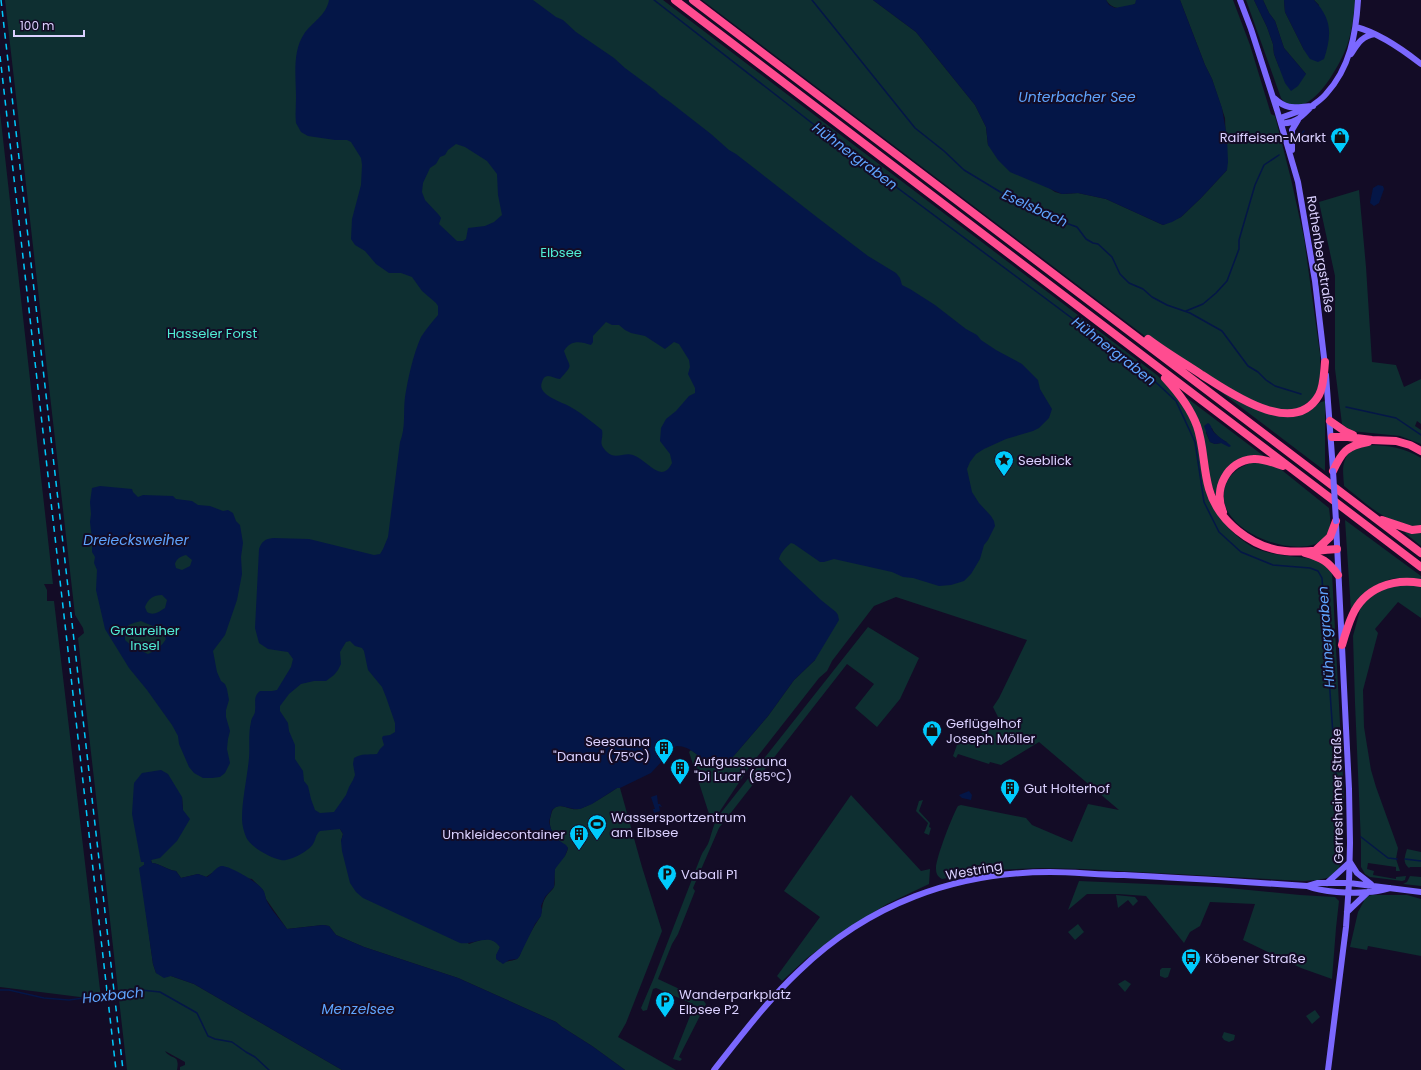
<svg xmlns="http://www.w3.org/2000/svg" width="1421" height="1070" font-family="Poppins,sans-serif">
	<style>
		.green { fill: #0e2f31; fill-rule: evenodd }
		.water { fill: #041647; fill-rule: evenodd }
		.lines { fill: none; stroke-linecap: round; stroke-linejoin: round }
		.stream { stroke: #041647; stroke-width: 1.5 }
		.secondary { stroke: #7b68ff; stroke-width: 6 }
		.highway { stroke: #ff4c90; stroke-width: 8 }
		.rail { stroke: #00cafc; stroke-width: 1.5; stroke-dasharray: 6 5; stroke-linecap: butt }
		.secondary-bridge { stroke: #7b68ff; stroke-width: 6 }
		.labels { text-anchor: middle; stroke-width: 4; stroke-linejoin: round; paint-order: stroke }
		.poi-label { font-size: 13px; fill: #dbd1ff; stroke: #130c26; text-anchor: start }
		.park-label { font-size: 13px; fill: #50edd5; stroke: #130c26 }
		.street-label { font-size: 13px; fill: #dbd1ff; stroke: #130c26 }
		.water-label { font-size: 14px; font-style: italic; fill: #5fa5ff; stroke: #130c26 }
	</style>
	<rect width="100%" height="100%" fill="#130c26"/>
	<!-- green -->
	<path class="green" d="M5,0H663L1157,375C1173,391 1189,410 1196,433C1208,472 1202,506 1236,535C1242,540 1249,546 1257,549C1277,557 1298,556 1320,560L1332,573L1344,798L1342,856L1339,868L1331,877L1318,880L1304,881L1083,869L1041,868L994,870L942,879C938,877 936,874 936,869C935,860 953,814 958,806L961,805L1026,818L1032,825L1072,842L1088,804L1119,810L1039,742L1001,765L990,762L989,764L958,754L956,758L953,756L958,742L979,736L998,717L993,707L999,698L1027,640L896,597L874,606L832,661L827,671L819,678L750,766L712,823L689,752L691,750L711,765L725,766L768,716L794,680L815,660L412,729L340,829L343,834L341,841L469,944C481,940 491,934 500,947C498,955 493,955 500,962C506,962 511,961 517,959L520,955C523,944 534,927 540,917C543,911 541,904 546,897C548,893 552,891 554,887C556,882 553,874 555,869C558,861 566,858 568,848C557,840 546,829 551,815C552,810 554,807 558,806C566,805 572,812 582,808C595,803 606,795 617,788H620L642,867L662,931L626,1023L618,1037L676,1070H625L592,1046L562,1027L556,1022L458,978L364,947L336,935L329,926L323,925L287,929L266,899L263,890L252,879L212,873L206,877L198,874L181,878L176,871C167,870 161,864 152,863L151,860L183,810L182,797L144,862V865L140,868L153,964L156,973L171,976L194,984L342,1070H180V1067L185,1065V1062L165,1051C172,1061 180,1053 177,1070H127L78,638L84,633L83,628L75,615Z
		M702,0H873L916,32L975,105L986,127L988,145L1055,192L1062,194L1078,193L1106,199L1163,225L1181,217L1201,198L1227,170L1225,118L1212,79L1205,65L1180,0H1233L1250,45L1271,114L1275,116L1291,179L1304,238L1320,354V385L1315,397L1300,408L1283,411L1253,402L1154,343Z
		M1106,0H1136V3C1126,10 1113,11 1106,0Z
		M1246,0H1254L1267,27L1273,44L1274,54L1279,67L1306,74L1284,48L1275,21L1269,13L1263,0H1284L1285,12L1304,50L1319,5L1314,0H1355C1354,15 1352,31 1347,46C1340,64 1319,104 1297,106C1293,106 1289,104 1285,103L1281,98Z
		M0,112L53,584H44L47,590V601H54L101,998L96,999L0,987Z
		M1359,190L1366,267L1372,362L1396,365L1404,387L1421,379V424L1417,421L1415,426L1421,430V444L1400,436L1351,431L1342,424L1335,369V276L1319,202Z
		M1213,386L1268,414L1289,417L1307,411L1321,402L1325,401V471Z
		M1187,398L1265,457H1256L1225,474L1221,510L1208,475L1185,399ZM1206,428H1212C1213,433 1223,441 1227,442L1215,444L1210,442L1206,433Z
		M1369,445C1388,445 1405,448 1421,458V526C1390,528 1367,504 1344,486C1343,470 1341,464 1350,450Z
		M1250,463H1262L1278,467L1329,508C1330,516 1332,529 1327,536C1304,565 1211,531 1225,487C1229,474 1238,468 1250,463Z
		M1345,520L1421,576V581C1415,580 1408,578 1402,578C1379,577 1366,596 1351,611Z
		M1406,531H1421V546L1405,533Z
		M1407,584L1421,586V618L1398,602L1375,629L1378,633L1363,690L1364,727L1371,770L1376,787L1398,848L1396,859L1400,871H1396V867L1368,863L1367,869L1374,871L1373,875L1396,879V877L1406,876L1405,880L1402,881L1370,877L1365,874L1361,867V843L1355,703L1353,636L1361,606L1372,596L1383,589Z
		M868,627L919,658L900,699L877,727L855,708L874,684L847,664L719,828L693,888L695,891L678,934L672,944L658,979L703,1000L706,1004L679,1057L682,1059L680,1061L673,1059L694,1006L693,1004L656,988L653,989L647,1010L643,1011L641,1008L653,980L701,856C703,851 706,848 708,844C712,834 713,823 720,814Z
		M851,795L921,871L930,869L929,884L887,904L842,932L807,958L782,981L777,976L820,917L784,891Z
		M923,800L919,811L930,823L929,827L931,828L929,835L924,833L928,823L916,811L919,801Z
		M1407,849L1421,852V867H1410L1409,868C1402,863 1405,856 1407,849Z
		M1410,876L1421,877V886L1403,884L1407,882Z
		M1079,881L1218,887L1300,895L1335,897L1339,901L1336,928L1332,979L1301,968L1243,940L1255,904L1210,902L1200,926L1190,932L1184,943L1146,896L1118,894H1087L1068,910Z
		M1116,895L1135,897L1138,901L1133,906L1128,900L1118,908Z
		M1372,895H1407L1421,899V956L1368,946L1367,950L1350,947L1358,912L1364,901L1362,898Z
		M1078,924L1084,932L1075,940L1068,932Z
		M1162,968H1171L1168,977L1165,978L1160,976V970Z
		M1125,980L1131,984L1125,992L1118,984Z
		M1315,1010L1320,1017L1312,1024L1306,1016Z
		M1224,1032L1235,1035L1234,1040L1229,1042L1224,1040L1222,1037Z"/>
	<!-- water -->
	<path class="water" d="M329,0H533L556,17L563,20L576,32L614,58L625,68L656,91L660,95L670,102L711,134L729,150L736,154L818,218L868,256L896,273L900,278L902,285L910,289L935,305L966,329L977,335L981,340L996,350L1022,364L1038,380L1040,389L1052,409L1049,418L1039,428L1033,431L1006,439L984,449L976,454L970,462L967,469L972,492L979,503L991,516L994,521L995,526L988,540L984,545L980,559L971,574L964,581L951,585L939,586L913,578L903,577L892,572L834,559L824,562H820L794,544L791,543C786,547 781,552 779,559L784,565L821,600L836,612L838,615L839,620L815,660L794,680L768,716L725,766C705,769 695,745 676,746L651,773L620,788H617L592,804L580,809H574L561,806L556,807L552,810L549,822L551,829L558,840L566,845L568,848L567,851L565,856L555,869L554,887L545,897L541,906L542,910L541,916L535,924L519,957L517,959L509,960L503,964L496,959V955L500,947C489,932 476,945 460,943L363,898L356,892L350,883L342,851L341,841L343,834L340,829L320,831C315,835 316,840 313,844C309,851 289,862 281,860C271,858 250,847 246,837C244,832 242,825 242,819C242,799 247,779 249,758C250,746 248,734 251,722C251,718 255,715 255,711C256,703 253,696 260,691H272L277,690L291,667L293,659L288,652L268,649L259,643L255,628L259,549C262,541 265,539 273,538L309,539L374,555L380,554L383,549L388,537L400,442C406,427 403,412 405,397C408,378 413,355 421,337C426,329 432,322 438,315V306L436,303L422,291L412,277L401,273H389L376,264L365,251L355,245L351,239L352,219L361,185L362,165L361,158L351,142L347,140H335L308,136L301,132L296,123C295,114 296,106 296,98C296,77 292,52 304,34C312,22 326,16 329,0ZM456,144L465,147L487,161L497,174L498,195L502,215L494,222L485,226L468,228L466,239L463,241H457L439,224L441,218L439,215L425,200L422,192L423,183L430,168L436,164L440,157L445,155L448,150ZM606,322L612,325H619L625,330L631,333L645,336L665,349L674,342L679,344L689,360L690,367L688,374L695,388V393L689,396L676,411L666,419L661,428L660,441L670,454L672,463C661,485 648,460 633,455C624,452 615,460 607,452C597,443 604,440 602,430C593,423 584,415 574,409C565,402 536,396 542,382C543,378 545,376 548,376C552,376 556,379 560,379C574,363 570,369 564,351C570,340 580,341 591,345L593,342V336ZM350,641L355,646L362,648L364,651L368,670L382,687L386,697L395,723V732L390,735L383,736L382,738L384,745L380,749L377,754C368,755 362,753 354,758L353,764L355,775L353,780L349,787L346,795L334,812L320,813L315,810L311,799L308,786L304,781L303,771L295,759V745L289,731L288,723L280,711V706L289,694L301,684L314,681H326L334,675L338,670L341,664L340,652L346,642Z
		M873,0H1106L1109,5L1115,8L1135,4L1136,0H1180L1205,65L1212,79L1222,108L1227,138L1228,162L1227,170L1201,198L1181,217L1172,222L1163,225L1106,199L1078,193L1062,194L1010,172L998,160L988,145L986,127L975,105L916,32Z
		M1254,0H1263L1269,13L1275,21L1284,48L1306,74L1298,86L1291,91L1285,83L1274,54L1273,44L1267,27Z
		M1284,0H1314C1332,19 1332,34 1324,59L1318,62L1310,59L1304,50L1285,12Z
		M1378,185L1383,186L1384,189L1379,203L1374,206L1370,203L1373,188Z
		M1208,423C1212,426 1211,428 1213,431C1218,438 1227,441 1231,446L1229,447L1221,443L1215,444L1210,442L1204,426Z
		M100,486L132,489L133,492L138,497L143,495L173,496L176,499L192,501L198,505L210,506L223,511L228,510L233,513L236,521L240,525L243,543L241,557L242,574L237,600L225,635L213,651L217,672L221,681L225,684L227,689L229,700L226,710V717L230,731L228,739L227,749L230,763L225,773L220,777L212,778H203L194,773L189,767L179,744L178,736L172,725L147,690L129,668L105,629L96,590L97,570L94,563L95,557L92,552V539L90,522L91,514L90,502L92,488ZM186,555L192,560L190,566L182,570L176,568L175,564C176,559 181,556 186,555ZM162,595L167,600L165,608C159,612 153,616 147,612L145,607C148,599 153,595 162,595ZM141,621C153,627 161,626 166,639C162,646 155,651 148,654L133,647L125,640C125,624 127,625 141,621Z
		M161,770L168,774L182,797L183,810L190,819L177,841L160,858L151,860L152,863C161,864 167,870 176,871L181,878L198,874L207,877C212,874 216,867 221,866C229,865 259,883 263,890C265,892 265,896 266,899C270,909 280,919 287,929L323,925L329,926L336,935L364,947L458,978L556,1022L562,1027L592,1046L625,1070H342L194,984L171,976L164,978L156,973L153,964L139,868L144,865V862H141L132,814L134,783L142,773Z
		M969,791L972,795L971,800L962,798L959,795Z
		M657,795L658,804H660L662,807L659,806L660,811L654,813L653,809H655L651,797Z"/>
	<g class="lines">
		<!-- stream -->
		<path class="stream" d="M654,0L844,148L1148,375L1176,401L1195,442L1204,502L1219,532L1241,552L1273,565L1310,568L1318,571L1322,578L1339,820
			M812,0L915,128L944,151L964,170L1002,193L1015,196L1033,207L1053,215L1060,221L1077,227L1086,239L1093,243L1098,244L1112,257L1120,274L1129,283L1143,289L1152,297L1167,305L1190,313L1222,331L1248,366L1258,372L1266,380L1275,386L1301,394
			M1300,135L1304,131
			M1186,311L1203,304L1216,293L1227,281L1239,249V240L1255,185L1264,165L1279,155
			M1346,407L1396,418L1421,435
			M1361,837L1388,858L1397,859
			M1405,859L1421,861
			M0,990H9L44,998L69,1000L141,990L160,992L197,1013L208,1036L215,1039L232,1042L246,1052L255,1057L269,1070"/>
		<!-- secondary -->
		<path class="secondary" d="M1240,0L1251,29L1277,110L1298,182L1315,281L1325,366
			M1356,27C1379,33 1402,49 1421,64
			M1351,54C1358,43 1362,36 1375,34
			M1274,98C1288,111 1295,107 1313,106
			M1280,120L1283,117L1308,108
			M1281,123C1295,125 1303,115 1312,106C1317,102 1322,99 1326,94C1350,68 1356,34 1358,0
			M1292,150V130L1298,120
			M1326,375L1333,470
			M1350,862L1357,873L1371,884
			M1327,883L1350,862
			M1307,886L1317,883H1349L1421,892
			M1347,912L1368,892
			M714,1070C741,1036 767,1001 799,971C868,904 955,872 1050,872C1075,872 1099,875 1124,875C1185,878 1246,882 1307,886C1322,892 1351,894 1368,892C1375,892 1383,890 1390,888
			M1328,1070L1346,927L1349,883L1350,843L1349,789L1336,524"/>
		<!-- highway -->
		<path class="highway" d="M675,0L1421,567
			M693,0L1421,553
			M1148,339C1165,352 1184,363 1202,375C1229,392 1294,439 1319,395C1324,386 1324,372 1325,362
			M1165,378C1178,392 1190,407 1197,426C1204,446 1203,468 1209,489C1218,521 1252,548 1285,551C1302,553 1320,550 1337,549
			M1330,421L1346,432L1353,435
			M1332,437H1348L1372,440L1396,441L1410,445L1421,451
			M1333,471C1342,452 1346,446 1368,442
			M1223,512C1213,489 1227,461 1253,459C1263,458 1274,463 1283,466
			M1382,520L1412,530L1421,529
			M1316,550L1330,537L1336,521
			M1305,553C1322,558 1328,561 1338,575
			M1342,645C1345,635 1348,625 1352,616C1364,588 1393,578 1421,583"/>
		<!-- rail -->
		<path class="rail" d="M1,0L123,1070
			M0,56L116,1070"/>
		<!-- secondary-bridge -->
		<path class="secondary-bridge" d="M1333,471L1336,521"/>
	</g>
	<!-- icons -->
	<defs>
		<g id="shop-pin" transform="scale(1)"><path d="M0 17L-7.5 6A9.5 9.5 0 1 1 7.5 6Z" fill="#00cafc" stroke="#130c26"/><path d="M-5-2.5h2.3a2.7 3.5 0 0 1 5.4 0H5L5.5 6h-11ZM-1.5-2.5h3a1.5 2.3 0 0 0-3 0Z" fill="#111"/></g>
		<g id="sight-pin" transform="scale(1)"><path d="M0 17L-7.5 6A9.5 9.5 0 1 1 7.5 6Z" fill="#00cafc" stroke="#130c26"/><path d="M0-6L1.8-2.2L6-1.7L2.9 1.2L3.7 5.4L0 3.3L-3.7 5.4L-2.9 1.2L-6-1.7L-1.8-2.2Z" fill="#111"/></g>
		<g id="building-pin" transform="scale(1)"><path d="M0 17L-7.5 6A9.5 9.5 0 1 1 7.5 6Z" fill="#00cafc" stroke="#130c26"/><path d="M-4-6H4V6H1V3H-1V6H-4ZM-2.5-4.3h1.7v1.8h-1.7ZM.8-4.3h1.7v1.8H.8ZM-2.5-1h1.7V.8h-1.7ZM.8-1h1.7V.8H.8Z" fill="#111"/></g>
		<g id="stadium-pin" transform="scale(1)"><path d="M0 17L-7.5 6A9.5 9.5 0 1 1 7.5 6Z" fill="#00cafc" stroke="#130c26"/><path d="M0-5a6.5 5 0 1 0 0 10a6.5 5 0 1 0 0-10ZM-3.5-1.8h7v3.6h-7Z" fill="#111"/></g>
		<g id="parking-pin" transform="scale(1)"><path d="M0 17L-7.5 6A9.5 9.5 0 1 1 7.5 6Z" fill="#00cafc" stroke="#130c26"/><path d="M-3.5-5.5H1a3.5 3.5 0 0 1 0 7H-1V5.5H-3.5ZM-1-3.4V-.6H.8a1.4 1.4 0 0 0 0-2.8Z" fill="#111"/></g>
		<g id="bus-pin" transform="scale(1)"><path d="M0 17L-7.5 6A9.5 9.5 0 1 1 7.5 6Z" fill="#00cafc" stroke="#130c26"/><path d="M-5-6H5V4H4V6H2V4H-2V6H-4V4H-5ZM-3.5-4V0h7V-4ZM-3.5 1.2v1.5H-2V1.2ZM2 1.2v1.5H3.5V1.2Z" fill="#111"/></g>
	</defs>
	<g fill-rule="evenodd">
		<use href="#shop-pin" x="1340" y="137"/>
		<use href="#sight-pin" x="1004" y="460"/>
		<use href="#shop-pin" x="932" y="730"/>
		<use href="#building-pin" x="664" y="748"/>
		<use href="#building-pin" x="680" y="768"/>
		<use href="#building-pin" x="1010" y="788"/>
		<use href="#stadium-pin" x="597" y="824"/>
		<use href="#building-pin" x="579" y="834"/>
		<use href="#parking-pin" x="667" y="874"/>
		<use href="#bus-pin" x="1191" y="958"/>
		<use href="#parking-pin" x="665" y="1001"/>
	</g>
	<g class="labels">
		<!-- poi labels -->
		<g class="poi-label">
			<text x="1326" y="142" text-anchor="end">Raiffeisen-Markt</text>
			<text x="1018" y="465">Seeblick</text>
			<text x="946" y="728">Geflügelhof<tspan x="946" dy="15">Joseph Möller</tspan></text>
			<text x="650" y="746" text-anchor="end">Seesauna<tspan x="650" dy="15">"Danau" (75°C)</tspan></text>
			<text x="694" y="766">Aufgusssauna<tspan x="694" dy="15">"Di Luar" (85°C)</tspan></text>
			<text x="1024" y="793">Gut Holterhof</text>
			<text x="611" y="822">Wassersportzentrum<tspan x="611" dy="15">am Elbsee</tspan></text>
			<text x="565" y="839" text-anchor="end">Umkleidecontainer</text>
			<text x="681" y="879">Vabali P1</text>
			<text x="1205" y="963">Köbener Straße</text>
			<text x="679" y="999">Wanderparkplatz<tspan x="679" dy="15">Elbsee P2</tspan></text>
		</g>
		<!-- park labels -->
		<g class="park-label">
			<text x="561" y="257">Elbsee</text>
			<text x="212" y="338">Hasseler Forst</text>
			<text x="145" y="635">Graureiher<tspan x="145" dy="15">Insel</tspan></text>
		</g>
		<!-- street labels -->
		<g class="street-label">
			<text transform="translate(1321 254) rotate(81)" y="5">Rothenbergstraße</text>
			<text transform="translate(1337 796) rotate(-91)" y="5">Gerresheimer Straße</text>
			<text transform="translate(974 870) rotate(-10)" y="5">Westring</text>
		</g>
		<!-- water labels -->
		<g class="water-label">
			<text x="1077" y="102">Unterbacher See</text>
			<text transform="translate(855 156) rotate(37)" y="5">Hühnergraben</text>
			<text transform="translate(1035 208) rotate(25)" y="5">Eselsbach</text>
			<text transform="translate(1114 351) rotate(38)" y="5">Hühnergraben</text>
			<text x="136" y="545">Dreiecksweiher</text>
			<text transform="translate(1326 637) rotate(-94)" y="5">Hühnergraben</text>
			<text transform="translate(113 995) rotate(-6)" y="5">Hoxbach</text>
			<text x="358" y="1014">Menzelsee</text>
		</g>
	</g>
	<!-- scale -->
	<path d="M14 30v6h70v-6" fill="none" stroke="#dbd1ff" stroke-width="2"/>
	<text x="20" y="30" font-size="12" fill="#dbd1ff" stroke="#130c26" stroke-width="3" paint-order="stroke">100 m</text>
</svg>
